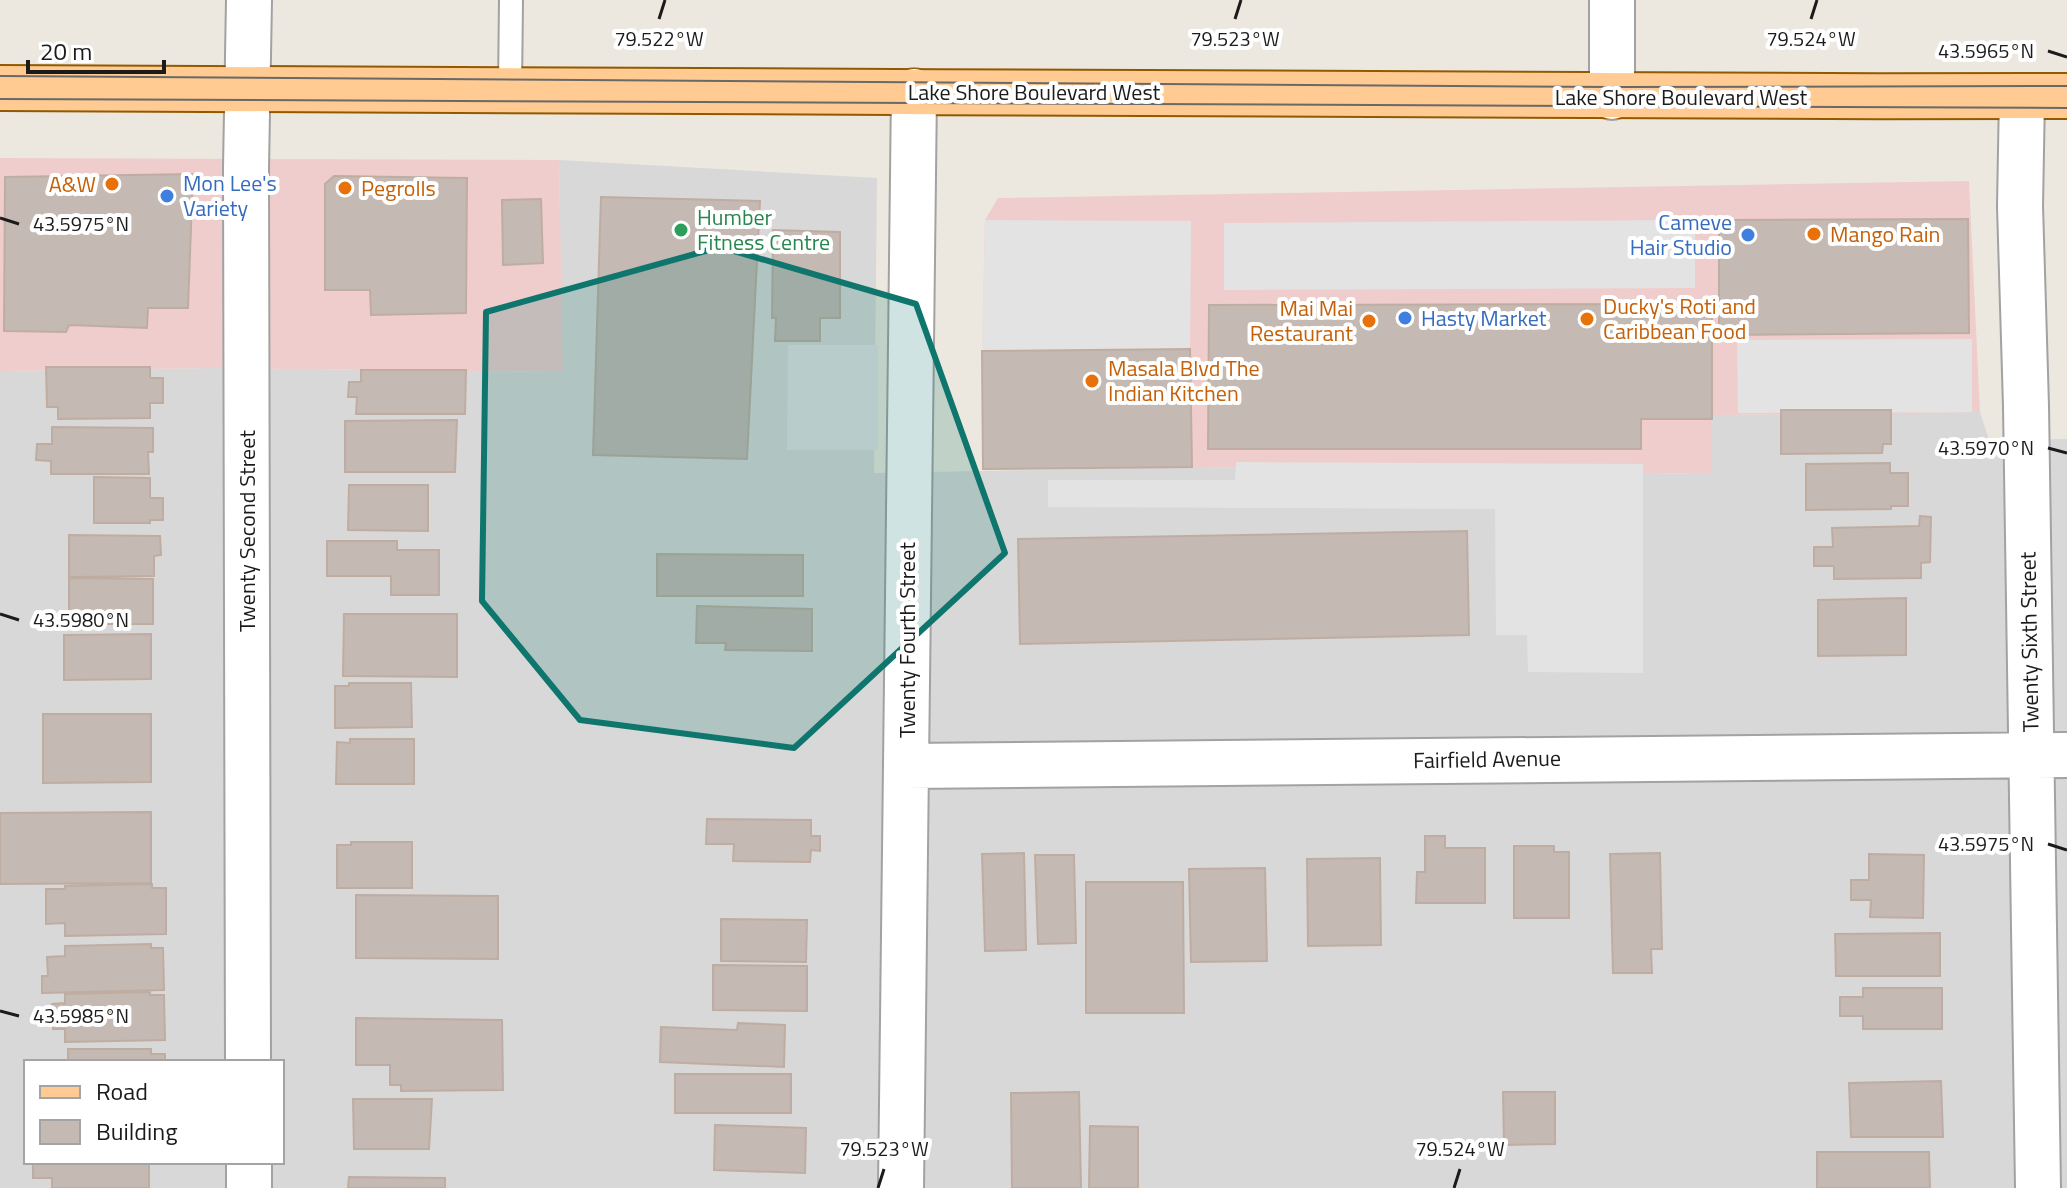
<svg xmlns="http://www.w3.org/2000/svg" width="2067" height="1188" font-family="'Titillium Web',sans-serif">
	<style>
		.residential { fill: #d9d8d8; fill-rule: evenodd }
		.commercial { fill: #f0cdcd }
		.parking { fill: #e3e3e3 }
		.building { fill: #c5b9b3; stroke: #bfada1; stroke-width: 2 }
		.lines { fill: none; stroke-linecap: round; stroke-linejoin: round }
		.lane-casing { stroke: #a2a2a2; stroke-width: 26 }
		.street-casing { stroke: #a2a2a2; stroke-width: 48 }
		.primary-casing { stroke: #915a00; stroke-width: 48 }
		.lane { stroke: #fff; stroke-width: 22 }
		.street { stroke: #fff; stroke-width: 44 }
		.primary { stroke: #ffcb92; stroke-width: 44 }
		.tram { stroke: #696969; stroke-width: 2 }
		.marked { fill: #0f766e; fill-opacity: 0.2; stroke: #0f766e; stroke-width: 6; stroke-linejoin: round }
		.ticks { fill: none; stroke: #1b1b1b; stroke-width: 3 }
		.food-dot { fill: #e8710a; stroke: #fff; stroke-width: 3 }
		.shop-dot { fill: #3f7fe0; stroke: #fff; stroke-width: 3 }
		.leisure-dot { fill: #2e9e5b; stroke: #fff; stroke-width: 3 }
		.labels { text-anchor: middle; stroke-width: 8; stroke-linejoin: round; paint-order: stroke }
		.street-label { font-size: 22px; fill: #1b1b1b; stroke: #fff }
		.shop-label { font-size: 22px; fill: #366cbe; stroke: #fff; text-anchor: start }
		.food-label { font-size: 22px; fill: #c56008; stroke: #fff; text-anchor: start }
		.leisure-label { font-size: 22px; fill: #27864d; stroke: #fff; text-anchor: start }
		.ticks-label { font-size: 20px; text-anchor: middle; fill: #1b1b1b; stroke: #fff; stroke-width: 8; stroke-linejoin: round; paint-order: stroke }
	</style>
	<rect width="100%" height="100%" fill="#ede8df"/>
	<!-- residential -->
	<path class="residential" d="M559,160L877,178L874,473L1192,467L1712,474V415L1980,412L1989,440L2067,439V1188H0V371L212,368L562,372ZM26,1062H282V1162H26Z"/>
	<!-- commercial -->
	<path class="commercial" d="M0,158L559,160L563,372L212,368L0,371Z
		M1969,181L1980,412L1712,415V474L1192,467L983,469L982,351L985,220L998,198Z"/>
	<!-- parking -->
	<path class="parking" d="M985,220L1191,221L1190,349L982,351Z
		M1695,220V288L1224,290V223Z
		M1972,339V412L1738,413L1737,340Z
		M788,345H878V450H787Z
		M1236,462L1643,464V673L1528,672L1527,635H1496L1495,509L1048,507V480H1235Z"/>
	<!-- building -->
	<path class="building" d="M193,174L188,308H148L147,328L69,325L66,332L4,331L5,177Z
		M334,176L467,178L466,313L371,315L370,290H325V184Z
		M601,197L760,201L747,459L593,455Z
		M541,199L543,263L503,265L502,200Z
		M1968,219L1969,333L1719,335V220Z
		M773,230L840,232V318H820V341H775L776,318H772Z
		M1712,304V419H1641V449H1208L1209,305Z
		M1190,349L1192,467L983,469L982,351Z
		M46,367H150V378H163V403H150V418L58,419V407H47Z
		M361,370H466L465,414H356L357,397H348L349,382H361Z
		M1781,410H1891V444H1883L1882,453L1781,454Z
		M457,420L455,472H345V421Z
		M52,427L153,428V452H148L149,474H51V461L36,460L37,444H52Z
		M1890,463V473H1908V506H1891V509L1806,510V464Z
		M94,477L150,478V498H163V520H150V523H94Z
		M349,485H428V531L348,530Z
		M1920,516L1931,517L1930,562L1921,563V578L1834,579V566H1814V547H1833L1832,528L1919,526Z
		M1467,531L1469,635L1020,644L1018,539Z
		M69,535L160,536L161,555L154,556V576L69,577Z
		M327,541H397V550H439V595H391V576H327Z
		M657,554L803,555V596H657Z
		M69,578L153,579V624H69Z
		M1906,598V655L1818,656V600Z
		M697,606L812,609V651L725,650L726,643H696Z
		M344,614H457V677L343,676Z
		M151,634V679L64,680V635Z
		M349,683H411L412,727L335,728V686H349Z
		M43,714H151V782L43,783Z
		M350,739H414V784H336L337,742L350,743Z
		M151,812V883L0,884V813Z
		M707,819L811,820V836H820V851L811,850L810,862L733,861L734,844H706Z
		M1425,836H1445V848H1485V903H1416L1417,872H1425Z
		M351,842H412V888H337V845H351Z
		M1514,846H1554V852H1569V918H1514Z
		M1024,853L1026,950L985,951L982,854Z
		M1660,853L1662,949H1651L1652,973H1613L1610,854Z
		M1869,854L1924,855L1923,918L1870,917L1871,900H1851V880H1869Z
		M1035,855H1074L1076,943L1038,944Z
		M1380,858L1381,945L1308,946L1307,859Z
		M1265,868L1267,961L1191,962L1189,869Z
		M1086,882H1183L1184,1013H1086Z
		M152,884V888H166V934L65,936V923L46,924V889H65V886Z
		M356,895L498,896V959L356,958Z
		M721,919L807,920L806,962L721,961Z
		M1940,933V976H1836L1835,934Z
		M151,944V948H163L164,990L42,993V976H48L47,957L65,956V946Z
		M713,965L807,966V1011L713,1010Z
		M1863,988H1942V1029H1863V1016H1840V997H1863Z
		M150,992V995H164L165,1040L65,1042V1029H53L52,1004L65,1003V994Z
		M356,1018L502,1020L503,1090L401,1091V1085H390V1065H356Z
		M738,1023L785,1025L784,1067L660,1062L661,1027L737,1030Z
		M68,1049H151V1054H165V1062H68Z
		M675,1074H791V1113H675Z
		M1941,1081L1943,1137H1851L1849,1083Z
		M1079,1092L1081,1188H1012L1011,1093Z
		M1503,1092H1555V1144L1504,1145Z
		M353,1099H432L429,1149H354Z
		M715,1125L806,1128L805,1173L714,1170Z
		M1090,1126L1138,1127V1188H1089Z
		M1817,1152H1929L1930,1188H1817Z
		M33,1162H149V1188H52V1178H33Z
		M349,1177L445,1178V1188H348Z"/>
	<g class="lines">
		<!-- lane casing -->
		<g class="lane-casing">
			<path id="lane" d="M510,88L511,0"/>
		</g>
		<!-- street casing -->
		<g class="street-casing">
			<path id="street" d="M1612,0V97
				M2022,96L2020,206L2026,406L2038,1188
				M906,766L2067,755
				M248,1062L246,168L249,0
				M249,1162V1188
				M901,1188L914,91"/>
		</g>
		<!-- primary casing -->
		<g class="primary-casing">
			<path id="primary" d="M0,88C689,88 1378,98 2067,96"/>
		</g>
		<!-- lane -->
		<use href="#lane" class="lane"/>
		<!-- street -->
		<use href="#street" class="street"/>
		<!-- primary -->
		<use href="#primary" class="primary"/>
		<!-- tram -->
		<path class="tram" d="M0,76L1612,87L2067,86
			M0,99L2067,108"/>
	</g>
	<!-- marked area -->
	<path class="marked" d="M720,247L916,304L1005,553L794,748L580,720L482,601L486,312Z"/>
	<!-- ticks -->
	<path class="ticks" d="M659,19L665,0M1235,19L1241,0M1811,19L1817,0M2048,51L2067,57M0,218L19,224M2048,448L2067,453M0,614L19,620M2048,844L2067,850M0,1011L19,1016M878,1188L884,1169M1454,1188L1460,1169"/>
	<!-- markers -->
	<g class="food-dot">
		<circle cx="112" cy="184" r="8"/>
		<circle cx="345" cy="188" r="8"/>
		<circle cx="1814" cy="234" r="8"/>
		<circle cx="1587" cy="319" r="8"/>
		<circle cx="1369" cy="321" r="8"/>
		<circle cx="1092" cy="381" r="8"/>
	</g>
	<g class="shop-dot">
		<circle cx="167" cy="196" r="8"/>
		<circle cx="1748" cy="235" r="8"/>
		<circle cx="1405" cy="318" r="8"/>
	</g>
	<circle class="leisure-dot" cx="681" cy="230" r="8"/>
	<g class="labels">
		<!-- street labels -->
		<g class="street-label">
			<text x="1034" y="100">Lake Shore Boulevard West</text>
			<text x="1681" y="105">Lake Shore Boulevard West</text>
			<text transform="translate(247 531) rotate(-90)" y="8">Twenty Second Street</text>
			<text transform="translate(907 640) rotate(-90)" y="8">Twenty Fourth Street</text>
			<text transform="translate(2029 642) rotate(-91)" y="8">Twenty Sixth Street</text>
			<text transform="translate(1487 759) rotate(-1)" y="8">Fairfield Avenue</text>
		</g>
		<!-- shop labels -->
		<g class="shop-label">
			<text x="183" y="191">Mon Lee's<tspan x="183" dy="25">Variety</tspan></text>
			<text x="1732" y="230" text-anchor="end">Cameve<tspan x="1732" dy="25">Hair Studio</tspan></text>
			<text x="1421" y="326">Hasty Market</text>
		</g>
		<!-- food labels -->
		<g class="food-label">
			<text x="96" y="192" text-anchor="end">A&amp;W</text>
			<text x="361" y="196">Pegrolls</text>
			<text x="1830" y="242">Mango Rain</text>
			<text x="1603" y="314">Ducky's Roti and<tspan x="1603" dy="25">Caribbean Food</tspan></text>
			<text x="1353" y="316" text-anchor="end">Mai Mai<tspan x="1353" dy="25">Restaurant</tspan></text>
			<text x="1108" y="376">Masala Blvd The<tspan x="1108" dy="25">Indian Kitchen</tspan></text>
		</g>
		<!-- leisure labels -->
		<g class="leisure-label">
			<text x="697" y="225">Humber<tspan x="697" dy="25">Fitness Centre</tspan></text>
		</g>
	</g>
	<g class="ticks-label">
		<text x="659" y="46">79.522°W</text>
		<text x="1235" y="46">79.523°W</text>
		<text x="1811" y="46">79.524°W</text>
		<text x="1986" y="58">43.5965°N</text>
		<text x="81" y="231">43.5975°N</text>
		<text x="1986" y="455">43.5970°N</text>
		<text x="81" y="627">43.5980°N</text>
		<text x="1986" y="851">43.5975°N</text>
		<text x="81" y="1023">43.5985°N</text>
		<text x="884" y="1156">79.523°W</text>
		<text x="1460" y="1156">79.524°W</text>
	</g>
	<!-- legend -->
	<rect x="24" y="1060" width="260" height="104" fill="#ffffff" stroke="#a4a4a4" stroke-width="2"/>
	<rect x="40" y="1086" width="40" height="12" fill="#ffcb92" stroke="#a4a4a4" stroke-width="2"/>
	<text x="96" y="1100" font-size="24" fill="#1b1b1b">Road</text>
	<rect x="40" y="1120" width="40" height="24" fill="#c5b9b3" stroke="#a4a4a4" stroke-width="2"/>
	<text x="96" y="1140" font-size="24" fill="#1b1b1b">Building</text>
	<!-- scale -->
	<path d="M28 60v12h136v-12" fill="none" stroke="#1b1b1b" stroke-width="4"/>
	<text x="40" y="60" font-size="24" fill="#1b1b1b" stroke="#ffffff" stroke-width="6" paint-order="stroke">20 m</text>
</svg>
